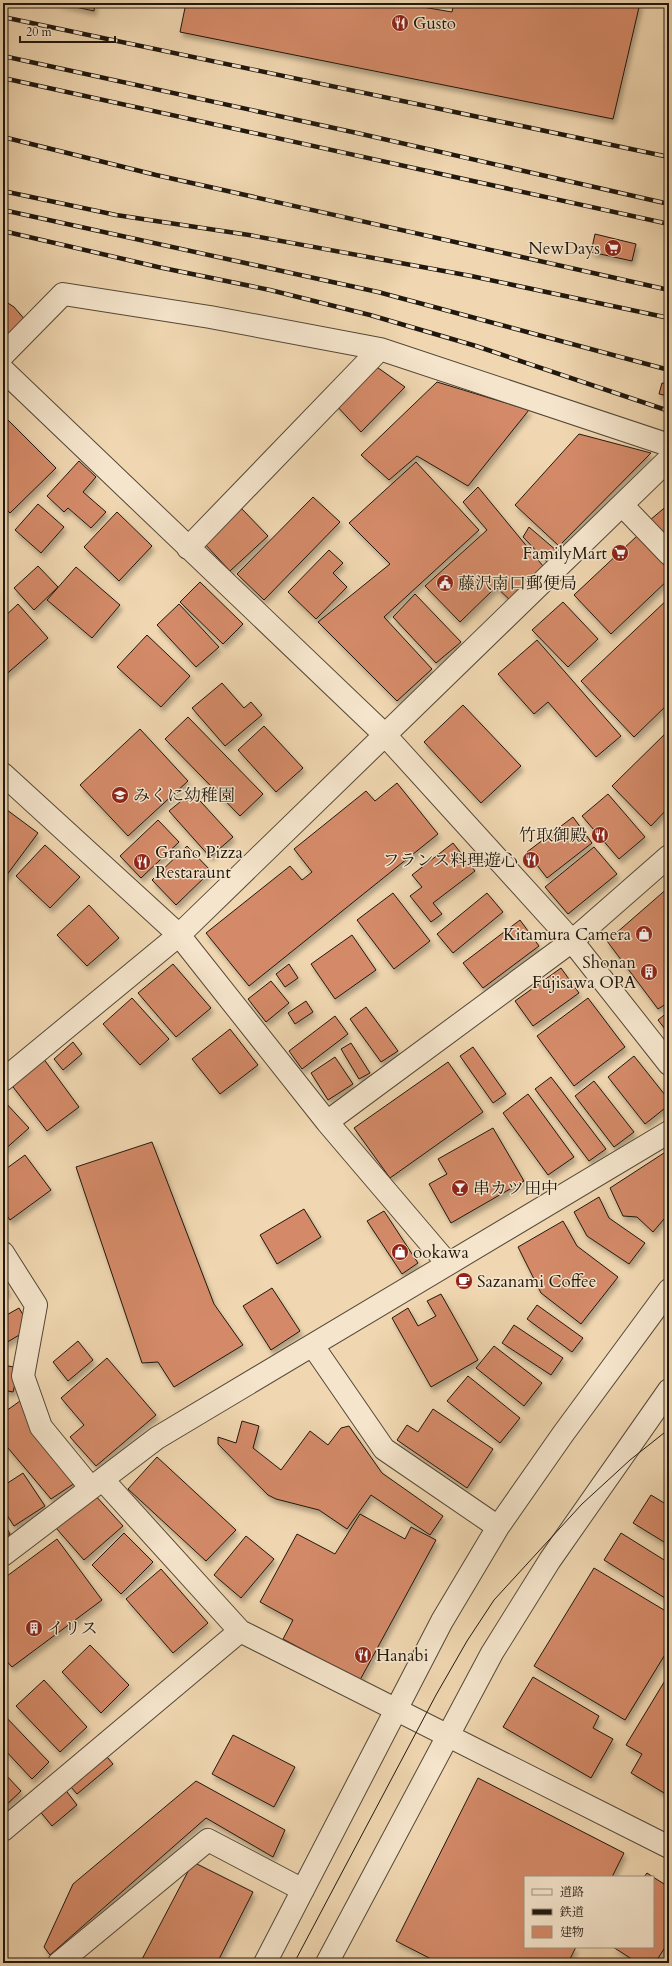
<svg xmlns="http://www.w3.org/2000/svg" width="672" height="1966" font-family="Cardo,'Noto Serif JP',serif">
	<style>
		.building { fill: #d48a68; stroke: #20180e; filter: url(#shadow) }
		.lines { fill: none; stroke-linecap: round; stroke-linejoin: round }
		.minor-casing { stroke: #544837; stroke-width: 24 }
		.minor { stroke: #f5e5cc; stroke-width: 22 }
		.tram { stroke: #20180e; stroke-width: 1 }
		.rail-casing { stroke: #20180e; stroke-width: 4.5 }
		.rail { stroke: #f5e5cc; stroke-width: 3; stroke-dasharray: 9; stroke-linecap: butt }
		.labels { text-anchor: middle; stroke-width: 3; stroke-linejoin: round; paint-order: stroke }
		.poi-label { font-size: 17px; fill: #20180e; stroke: #f5e5cc; text-anchor: start }
	</style>
	<defs>
		<filter id="shadow"><feDropShadow dx="2.5" dy="4.5" stdDeviation="2" flood-color="#0004"/></filter>
	</defs>
	<rect width="100%" height="100%" fill="#f0d7b1"/>
	<filter id="stains"><feTurbulence type="fractalNoise" baseFrequency=".005" numOctaves="4"/><feColorMatrix values="0 0 0 0 .2 0 0 0 0 .09 0 0 0 0 .02 0 0 0 .5 -.17"/></filter>
	<radialGradient id="worn" r=".72"><stop offset=".6" stop-color="#630" stop-opacity="0"/><stop offset="1" stop-color="#630" stop-opacity=".3"/></radialGradient>
	<!-- building -->
	<path class="building" d="M57,3H95L94,11Z
		M186,3H399L452,12L454,3H640L613,119L180,32Z
		M595,234L636,244L632,261L591,252Z
		M3,300L14,307L26,321L3,342Z
		M669,341V356L665,355Z
		M374,365L405,387L361,432L334,403Z
		M437,382L529,410L468,486L417,456L389,480L361,455Z
		M662,383L669,384V396L659,394Z
		M7,419L56,468L10,513L3,506V423Z
		M579,434L651,453L559,546L515,505Z
		M79,461L96,477L83,492L106,512L91,528L68,508L64,512L47,496Z
		M416,462L479,530L384,617L432,669L397,701L318,622L390,564L349,523Z
		M478,487L543,566L511,601L496,587L460,622L425,586L487,530L463,502Z
		M313,497L340,522L264,600L237,574Z
		M38,504L64,527L41,553L15,530Z
		M669,504V540L650,520Z
		M241,508L268,536L230,571L203,542Z
		M117,512L152,546L119,581L84,547Z
		M529,527L557,551L547,562L523,537Z
		M637,536L669,570V579L611,634L574,595Z
		M329,550L343,563L333,573L347,587L316,619L288,592Z
		M38,566L58,587L34,610L14,588Z
		M76,567L120,605L92,638L47,600Z
		M200,582L243,624L223,644L180,602Z
		M415,594L461,642L436,663L393,617Z
		M669,598V703L634,737L581,681Z
		M563,602L598,639L568,667L532,630Z
		M18,604L48,638L3,677V618Z
		M179,604L219,647L196,667L157,625Z
		M147,635L190,676L161,707L117,667Z
		M537,640L621,736L596,757L548,702L534,714L498,674Z
		M222,683L244,708L251,702L262,715L225,746L192,708Z
		M463,705L521,766L481,803L424,742Z
		M188,717L263,794L240,816L165,739Z
		M264,726L303,768L276,792L238,750Z
		M140,729L188,781L128,836L80,785Z
		M669,730V807L651,826L612,786Z
		M397,783L438,834L249,986L206,933L290,866L302,880L312,872L294,849L366,791L375,801Z
		M192,792L233,837L210,857L169,811Z
		M608,794L645,837L619,859L582,816Z
		M3,807L38,833L3,880Z
		M573,817L592,843L547,878L527,852Z
		M158,820L179,842L141,878L120,856Z
		M453,843L475,871L433,903L442,914L431,922L410,896L422,887L412,875Z
		M45,845L80,877L50,908L16,876Z
		M187,846L211,871L176,905L152,880Z
		M594,847L617,874L568,914L545,887Z
		M669,887V1002L658,1009L607,941Z
		M393,893L430,941L394,969L357,920Z
		M487,893L503,912L453,953L437,934Z
		M89,905L119,938L87,966L57,935Z
		M520,920L539,946L483,988L463,963Z
		M352,935L376,970L335,999L311,964Z
		M173,964L211,1008L176,1037L138,993Z
		M289,964L298,978L285,987L276,974Z
		M561,968L579,993L533,1026L515,1001Z
		M271,981L289,1003L266,1022L248,999Z
		M132,998L169,1039L140,1065L103,1024Z
		M588,998L625,1047L574,1086L537,1036Z
		M306,1001L313,1012L295,1024L288,1013Z
		M366,1007L398,1051L381,1062L350,1019Z
		M669,1011V1034L658,1020Z
		M335,1016L348,1034L302,1069L289,1051Z
		M230,1029L258,1065L220,1094L192,1059Z
		M73,1042L82,1054L63,1070L54,1059Z
		M351,1043L370,1073L359,1079L341,1049Z
		M473,1047L506,1094L493,1103L460,1056Z
		M634,1056L669,1100V1105L645,1124L608,1077Z
		M335,1057L353,1084L328,1100L311,1073Z
		M43,1058L79,1107L47,1131L10,1083Z
		M448,1062L483,1112L390,1178L354,1128Z
		M551,1077L606,1149L589,1161L535,1089Z
		M594,1081L634,1132L614,1147L575,1096Z
		M528,1094L574,1157L548,1175L503,1113Z
		M3,1100L29,1128L3,1151Z
		M493,1128L524,1181L451,1223L429,1184L447,1174L438,1159Z
		M152,1142L214,1304L243,1345L174,1387L158,1362L142,1363L76,1167Z
		M667,1151L669,1153V1213L653,1232L637,1217L623,1216L610,1188Z
		M25,1155L51,1190L10,1220L3,1210V1171Z
		M599,1197L609,1218L645,1243L629,1264L587,1236L574,1212Z
		M304,1209L321,1237L277,1264L260,1235Z
		M384,1211L418,1263L402,1274L367,1221Z
		M563,1221L577,1246L618,1277L581,1324L541,1293L518,1247Z
		M3,1281L8,1292L3,1294Z
		M272,1288L300,1331L271,1350L243,1306Z
		M441,1294L478,1360L431,1387L392,1318L408,1308L418,1326L436,1316L427,1301Z
		M537,1305L583,1338L572,1352L527,1319Z
		M19,1308L31,1328L4,1344L3,1317Z
		M514,1325L563,1358L551,1375L502,1343Z
		M78,1341L93,1360L68,1381L53,1362Z
		M494,1346L542,1383L524,1406L476,1368Z
		M107,1358L156,1415L96,1466L70,1437L84,1425L61,1398Z
		M3,1365L19,1368L13,1392L3,1390Z
		M468,1376L520,1418L500,1443L447,1401Z
		M20,1401L75,1483L51,1499L3,1442V1407L6,1411Z
		M433,1409L493,1449L467,1488L397,1440L407,1425L418,1432Z
		M242,1421L259,1426L253,1448L281,1470L310,1431L328,1445L341,1428L349,1426L382,1473L443,1516L430,1535L371,1495L347,1529L319,1510L276,1499L268,1495L218,1444V1437L236,1443Z
		M157,1457L236,1530L206,1561L128,1489Z
		M23,1473L45,1506L14,1526L3,1509V1486Z
		M94,1494L123,1526L84,1560L56,1528Z
		M651,1495L669,1506V1545L633,1523Z
		M360,1514L405,1539L411,1527L436,1540L360,1680L283,1639L293,1620L260,1602L297,1534L335,1554Z
		M3,1522L10,1534L3,1538Z
		M124,1533L153,1562L121,1594L92,1565Z
		M621,1533L669,1563V1591L665,1598L604,1560Z
		M246,1536L274,1559L241,1598L214,1575Z
		M57,1539L102,1600L12,1667L3,1657V1579Z
		M594,1568L669,1613V1648L625,1720L534,1666Z
		M161,1569L208,1623L173,1653L126,1599Z
		M90,1645L129,1685L101,1713L62,1672Z
		M669,1674V1796L631,1773L642,1754L626,1745Z
		M533,1677L599,1716L593,1728L613,1739L591,1778L503,1727Z
		M44,1680L87,1727L60,1752L16,1706Z
		M3,1714L49,1762L32,1779L3,1748Z
		M233,1735L295,1767L274,1807L212,1774Z
		M102,1751L113,1764L77,1794L65,1780Z
		M3,1772L21,1791L3,1808Z
		M478,1778L624,1853L612,1877H525V1947H576L568,1963H439L396,1941Z
		M196,1781L285,1830L273,1857L206,1818L50,1955L44,1947L73,1884Z
		M64,1788L77,1805L52,1826L38,1809Z
		M193,1862L253,1892L217,1963H140Z
		M647,1873L653,1877H644Z
		M653,1877L669,1887V1941L655,1963H638L613,1947H653Z"/>
	<g class="lines">
		<!-- minor casing -->
		<g class="minor-casing">
			<path id="minor" d="M3,355L63,294L210,317L380,349L669,445
				M3,370L385,735L572,941L669,1064
				M622,505L669,554
				M188,548L380,349
				M3,774L179,935L327,1122L448,1264
				M3,1080L179,935L669,459
				M327,1122L572,941L669,856
				M3,1253L36,1305L23,1376L41,1427L91,1488
				M313,1346L384,1449L498,1527
				M103,1480L240,1631L669,1847
				M3,1555L157,1438L669,1132
				M3,1830L240,1631
				M59,1963L208,1840L303,1890
				M265,1963L442,1621L498,1527L563,1434L669,1290
				M327,1963L492,1653L550,1560L669,1390"/>
		</g>
		<!-- minor -->
		<use href="#minor" class="minor"/>
		<!-- tram -->
		<path class="tram" d="M294,1963L436,1695L467,1641L494,1600L582,1504L630,1460L669,1429"/>
		<!-- rail casing -->
		<g class="rail-casing">
			<path id="rail" d="M3,17L669,157
				M3,56L357,133L669,204
				M3,78L669,224
				M3,137L156,175L669,290
				M3,191L116,215L249,235L471,276L669,318
				M3,210L378,292L669,370
				M3,231L158,267L270,290L370,315L476,346L669,411"/>
		</g>
		<!-- rail -->
		<use href="#rail" class="rail"/>
	</g>
	<!-- icons -->
	<defs>
		<g id="restaurant-disc" transform="scale(0.9)"><circle r="9.5" fill="#8f2418" stroke="#f5e5cc"/><path d="M-5-6h1v4h1v-4h1v4h1v-4h1v5L-1.5 .5V6h-2V.5L-5-1ZM5-6V6H3V1.5H1.5Q1.5-4 5-6Z" fill="#fff"/></g>
		<g id="supermarket-disc" transform="scale(0.9)"><circle r="9.5" fill="#8f2418" stroke="#f5e5cc"/><path d="M-6-5.5h2.5l.6 2H6L4.5 2H-2.5L-4.4-4H-6ZM-1.5 3.2a1.3 1.3 0 1 0 .1 0ZM3 3.2a1.3 1.3 0 1 0 .1 0Z" fill="#fff"/></g>
		<g id="civic-disc" transform="scale(0.9)"><circle r="9.5" fill="#8f2418" stroke="#f5e5cc"/><path d="M-.6-6.5H3V-4.5H.6V-3L4-1V1h2V6H-6V1h2V-1L-.6-3ZM-1.2 2.5V6h2.4V2.5Z" fill="#fff"/></g>
		<g id="school-disc" transform="scale(0.9)"><circle r="9.5" fill="#8f2418" stroke="#f5e5cc"/><path d="M0-5L7-2L0 1L-7-2ZM-4 1L0 2.5L4 1V4Q0 6-4 4Z" fill="#fff"/></g>
		<g id="shop-disc" transform="scale(0.9)"><circle r="9.5" fill="#8f2418" stroke="#f5e5cc"/><path d="M-5-2.5h2.3a2.7 3.5 0 0 1 5.4 0H5L5.5 6h-11ZM-1.5-2.5h3a1.5 2.3 0 0 0-3 0Z" fill="#fff"/></g>
		<g id="building-disc" transform="scale(0.9)"><circle r="9.5" fill="#8f2418" stroke="#f5e5cc"/><path d="M-4-6H4V6H1V3H-1V6H-4ZM-2.5-4.3h1.7v1.8h-1.7ZM.8-4.3h1.7v1.8H.8ZM-2.5-1h1.7V.8h-1.7ZM.8-1h1.7V.8H.8Z" fill="#fff"/></g>
		<g id="bar-disc" transform="scale(0.9)"><circle r="9.5" fill="#8f2418" stroke="#f5e5cc"/><path d="M-6-5H6L.8 .8V4.5H3.5V6h-7V4.5H-.8V.8Z" fill="#fff"/></g>
		<g id="cafe-disc" transform="scale(0.9)"><circle r="9.5" fill="#8f2418" stroke="#f5e5cc"/><path d="M-5.5-4.5H6V0H3Q3 3.5 0 3.5H-2.5Q-5.5 3.5-5.5 0ZM3-3.2v2h1.7v-2ZM-6 4.5H4V6H-6Z" fill="#fff"/></g>
	</defs>
	<g fill-rule="evenodd">
		<use href="#restaurant-disc" x="400" y="23"/>
		<use href="#supermarket-disc" x="613" y="248"/>
		<use href="#supermarket-disc" x="620" y="553"/>
		<use href="#civic-disc" x="445" y="583"/>
		<use href="#school-disc" x="120" y="795"/>
		<use href="#restaurant-disc" x="600" y="835"/>
		<use href="#restaurant-disc" x="531" y="860"/>
		<use href="#restaurant-disc" x="142" y="862"/>
		<use href="#shop-disc" x="644" y="934"/>
		<use href="#building-disc" x="649" y="972"/>
		<use href="#bar-disc" x="460" y="1188"/>
		<use href="#shop-disc" x="400" y="1252"/>
		<use href="#cafe-disc" x="464" y="1281"/>
		<use href="#building-disc" x="34" y="1628"/>
		<use href="#restaurant-disc" x="363" y="1655"/>
	</g>
	<g class="labels">
		<!-- poi labels -->
		<g class="poi-label">
			<text x="413" y="29">Gusto</text>
			<text x="600" y="254" text-anchor="end">NewDays</text>
			<text x="607" y="559" text-anchor="end">FamilyMart</text>
			<text x="458" y="589">藤沢南口郵便局</text>
			<text x="133" y="801">みくに幼稚園</text>
			<text x="587" y="841" text-anchor="end">竹取御殿</text>
			<text x="155" y="858">Grano Pizza<tspan x="155" dy="20">Restaraunt</tspan></text>
			<text x="518" y="866" text-anchor="end">フランス料理遊心</text>
			<text x="631" y="940" text-anchor="end">Kitamura Camera</text>
			<text x="636" y="968" text-anchor="end">Shonan<tspan x="636" dy="20">Fujisawa OPA</tspan></text>
			<text x="473" y="1194">串カツ田中</text>
			<text x="413" y="1258">ookawa</text>
			<text x="477" y="1287">Sazanami Coffee</text>
			<text x="47" y="1634">イリス</text>
			<text x="376" y="1661">Hanabi</text>
		</g>
	</g>
	<!-- margin -->
	<rect width="672" height="1966" fill="none" stroke="#f0d7b1" stroke-width="16"/>
	<rect x="4" y="4" width="664" height="1958" fill="none" stroke="#20180e" stroke-width="2"/>
	<rect x="8" y="8" width="656" height="1950" fill="none" stroke="#20180e"/>
	<!-- legend -->
	<rect x="524" y="1876" width="130" height="72" fill="#f5e5cc" stroke="#a09380"/>
	<rect x="532" y="1889" width="20" height="6" fill="#f5e5cc" stroke="#a09380"/>
	<text x="560" y="1896" font-size="12" fill="#20180e">道路</text>
	<rect x="532" y="1909" width="20" height="6" fill="#20180e" stroke="#a09380"/>
	<text x="560" y="1916" font-size="12" fill="#20180e">鉄道</text>
	<rect x="532" y="1926" width="20" height="12" fill="#d48a68" stroke="#a09380"/>
	<text x="560" y="1936" font-size="12" fill="#20180e">建物</text>
	<!-- scale -->
	<path d="M20 36v6h95v-6" fill="none" stroke="#20180e" stroke-width="2"/>
	<text x="26" y="36" font-size="12" fill="#20180e" stroke="#f5e5cc" stroke-width="3" paint-order="stroke">20 m</text>
	<rect width="100%" height="100%" filter="url(#stains)"/>
	<rect width="100%" height="100%" fill="url(#worn)"/>
</svg>
